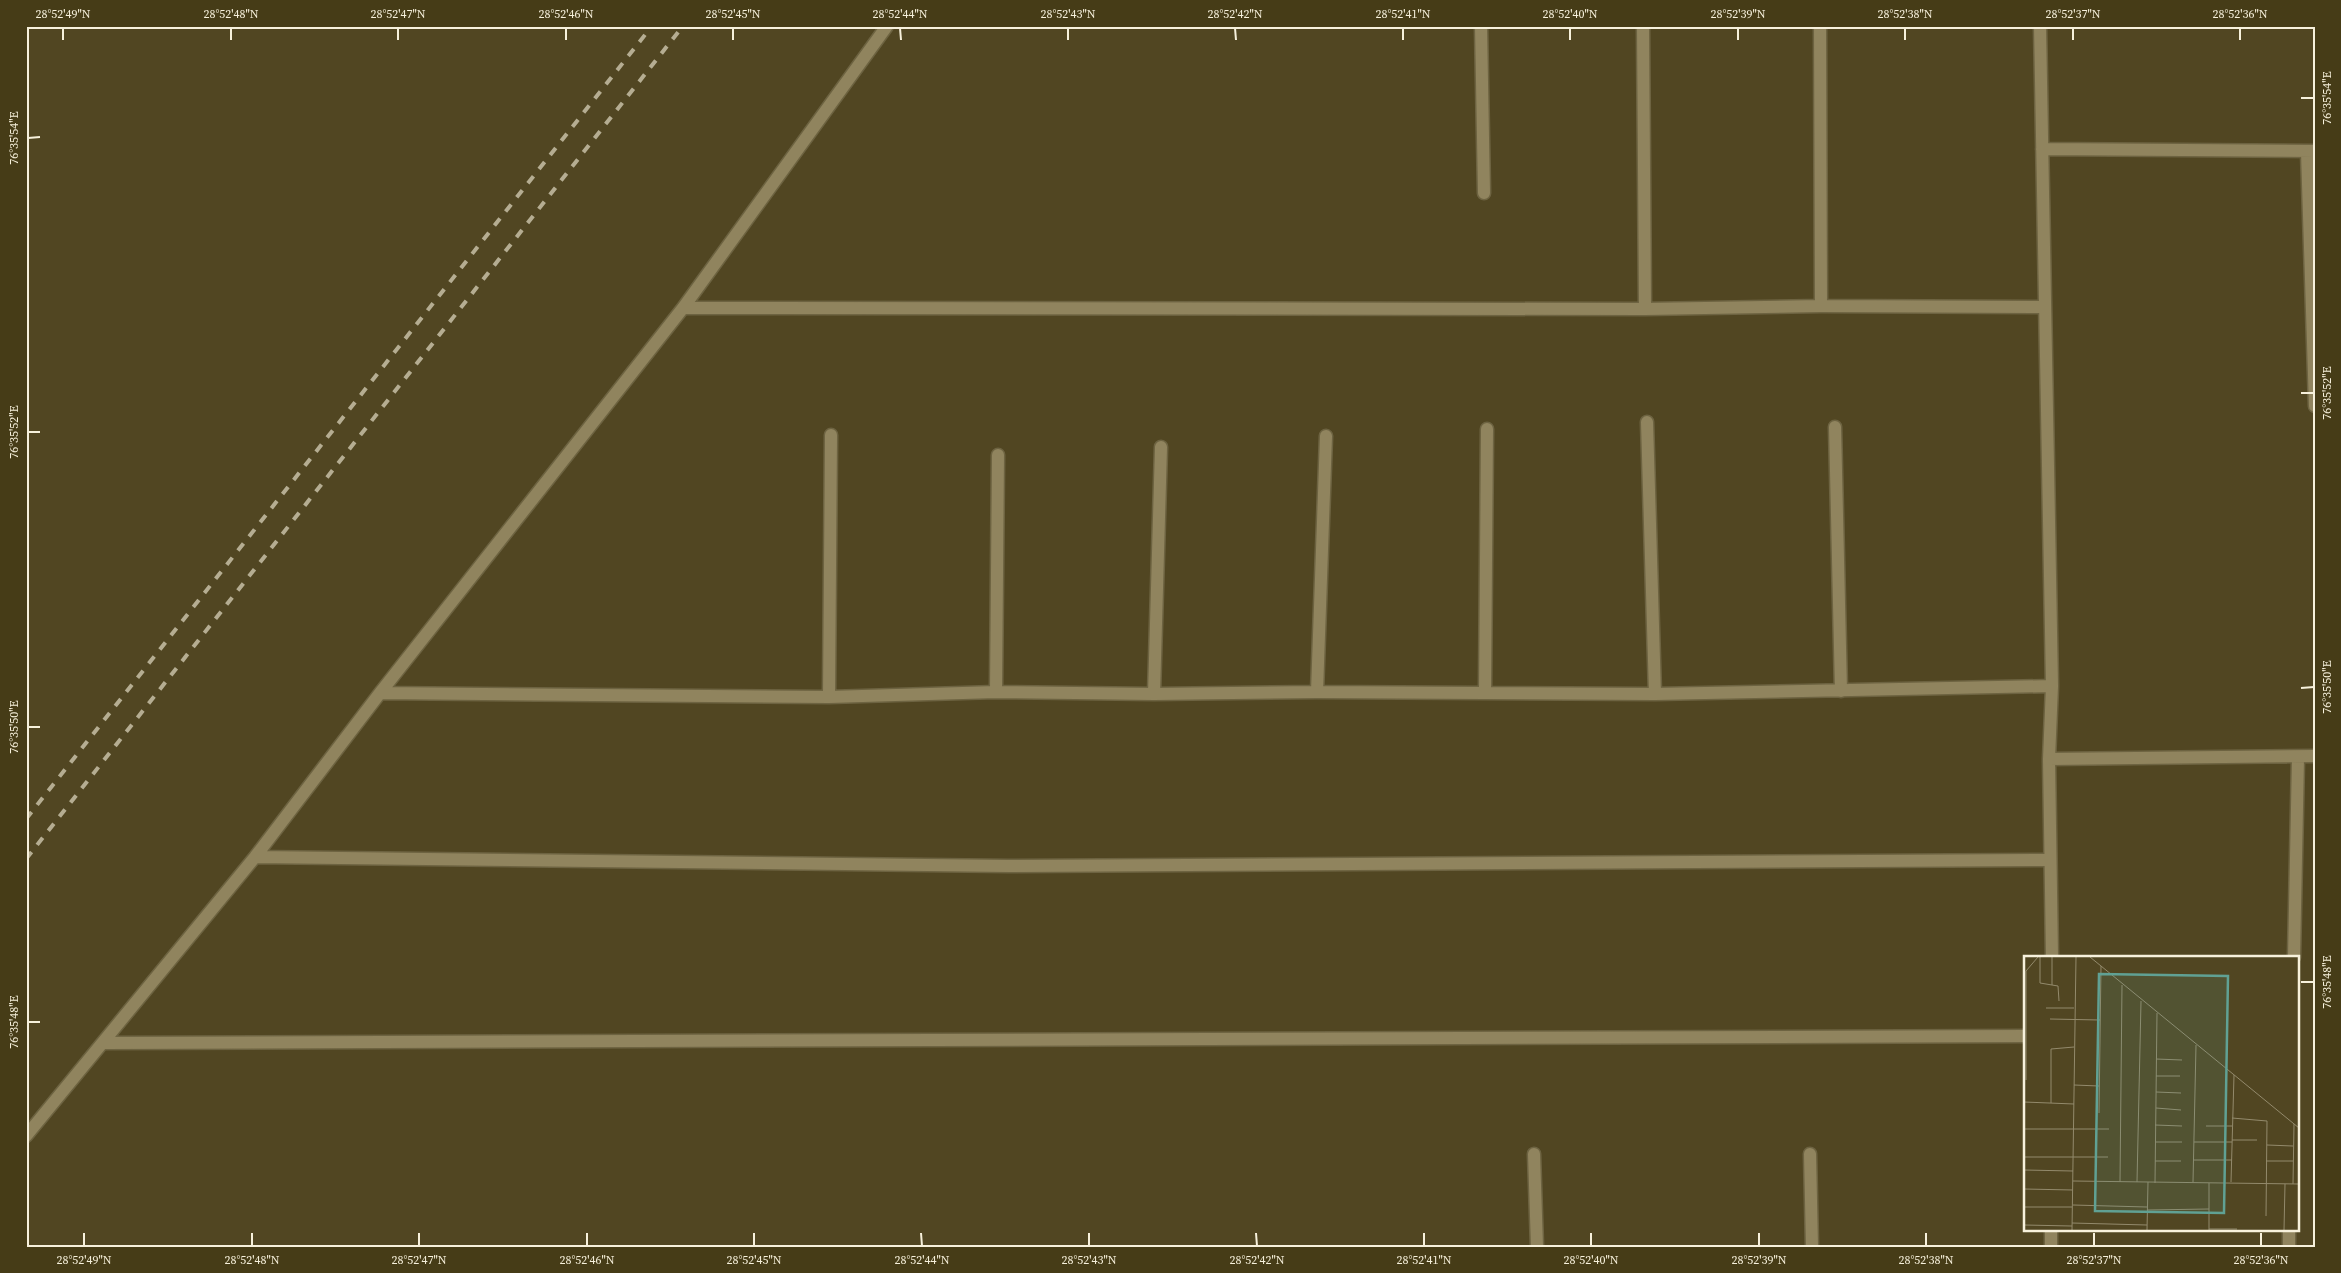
<svg xmlns="http://www.w3.org/2000/svg" width="2341" height="1273" font-family="'Source Serif 4',serif">
	<style>
		.lines { fill: none; stroke-linecap: round; stroke-linejoin: round }
		.street-casing { stroke: #6d6341; stroke-width: 15 }
		.street { stroke: #90845e; stroke-width: 12 }
		.rail { stroke: #b5ad92; stroke-width: 4; stroke-dasharray: 9 9; stroke-linecap: butt }
		.ticks { fill: none; stroke: #f7f1dc; stroke-width: 2 }
		.inset-road { fill: none; stroke: #938a6c; stroke-width: 1 }
		.view { fill: #60a194; fill-opacity: 0.15; stroke: #60a194; stroke-width: 2.5 }
		.inset-edge { fill: none; stroke: #f7f1dc; stroke-width: 2.5 }
		.neatline { fill: none; stroke: #f7f1dc; stroke-width: 2 }
		.ticks-label { font-size: 12px; text-anchor: middle; fill: #f7f1dc }
	</style>
	<rect width="100%" height="100%" fill="#514622"/>
	<g class="lines">
		<!-- street casing -->
		<g class="street-casing">
			<path id="street" d="M1481,26L1484,193
				M1643,26L1645,309
				M1820,26L1821,306
				M2040,26L2052,686L2049,759L2052,957
				M2042,149L2315,151
				M2307,152L2315,406
				M683,308L1645,309L1821,306L2045,307
				M1647,422L1655,694
				M1835,427L1841,691
				M996,692L998,455
				M1317,692L1326,436
				M1485,692L1487,429
				M380,693L829,697L996,692L1154,694L1317,692L1655,694L2052,686
				M1154,694L1161,447
				M829,697L831,435
				M2049,759L2315,756
				M255,857L1008,866L2050,860
				M2294,957L2298,758
				M104,1043L2025,1036
				M26,1136L255,857L380,693L683,308L887,26
				M1534,1154L1537,1247
				M1810,1154L1812,1247
				M2051,1247V1229
				M2289,1247V1229"/>
		</g>
		<!-- street -->
		<use href="#street" class="street"/>
		<!-- rail -->
		<path class="rail" d="M26,819L652,26
			M26,859L683,26"/>
	</g>
	<!-- ticks -->
	<path class="ticks" d="M63,28V40M231,28V40M398,28V40M566,28V40M733,28V40M900,28L901,40M1068,28V40M1235,28L1236,40M1403,28V40M1570,28V40M1738,28V40M1905,28V40M2073,28V40M2240,28V40M2301,98H2314M28,138L40,137M2301,393H2314M28,432H40M2301,688L2314,687M28,727H40M2301,982H2314M28,1022H40M84,1233V1246M252,1233V1246M419,1233V1246M587,1233V1246M754,1233V1246M921,1233L922,1246M1089,1233V1246M1256,1233L1257,1246M1424,1233V1246M1591,1233V1246M1759,1233V1246M1926,1233V1246M2094,1233V1246M2261,1233V1246"/>
	<!-- overview -->
	<g transform="translate(2024 956)">
		<rect width="275" height="275" fill="#514622"/>
		<path class="inset-road" d="M16,1V27L34,30L35,45M28,1V29M66,1L275,172M22,52H50M26,63L76,64M132,103L158,104M132,120H156M2,124V15L14,1M50,129L75,130M132,136L157,137M0,146L50,148M27,147V93L50,91M132,152L157,154M75,157L77,10M208,162L243,165L242,260M131,169L158,170M182,170H208M0,173H85M208,184H233M131,186H158M170,186H208M243,189L269,190M0,201H84M170,204H208M131,205H157M242,205H269M0,214L49,215M49,225L275,228M96,226L98,29M113,226L117,45M169,226L172,89M207,226L210,119M131,227L133,57M269,228L270,168M0,233L49,234M49,249L123,251M0,251H48M123,254L185,253M48,267L123,269M0,269L48,270M185,273H213M48,274L52,1M123,274L124,226M185,274V227M260,274L261,228"/>
		<path class="view" d="M75,18L204,20L200,257L71,255Z"/>
		<rect width="275" height="275" class="inset-edge"/>
	</g>
	<!-- border -->
	<rect width="2341" height="1273" fill="none" stroke="#463c17" stroke-width="55"/>
	<rect x="28" y="28" width="2286" height="1218" class="neatline"/>
	<g class="ticks-label">
		<text x="63" y="18">28°52'49"N</text>
		<text x="231" y="18">28°52'48"N</text>
		<text x="398" y="18">28°52'47"N</text>
		<text x="566" y="18">28°52'46"N</text>
		<text x="733" y="18">28°52'45"N</text>
		<text x="900" y="18">28°52'44"N</text>
		<text x="1068" y="18">28°52'43"N</text>
		<text x="1235" y="18">28°52'42"N</text>
		<text x="1403" y="18">28°52'41"N</text>
		<text x="1570" y="18">28°52'40"N</text>
		<text x="1738" y="18">28°52'39"N</text>
		<text x="1905" y="18">28°52'38"N</text>
		<text x="2073" y="18">28°52'37"N</text>
		<text x="2240" y="18">28°52'36"N</text>
		<text transform="translate(2327 98) rotate(-90)" y="4">76°35'54"E</text>
		<text transform="translate(14 138) rotate(-90)" y="4">76°35'54"E</text>
		<text transform="translate(2327 393) rotate(-90)" y="4">76°35'52"E</text>
		<text transform="translate(14 432) rotate(-90)" y="4">76°35'52"E</text>
		<text transform="translate(2327 687) rotate(-90)" y="4">76°35'50"E</text>
		<text transform="translate(14 727) rotate(-90)" y="4">76°35'50"E</text>
		<text transform="translate(2327 982) rotate(-90)" y="4">76°35'48"E</text>
		<text transform="translate(14 1022) rotate(-90)" y="4">76°35'48"E</text>
		<text x="84" y="1264">28°52'49"N</text>
		<text x="252" y="1264">28°52'48"N</text>
		<text x="419" y="1264">28°52'47"N</text>
		<text x="587" y="1264">28°52'46"N</text>
		<text x="754" y="1264">28°52'45"N</text>
		<text x="922" y="1264">28°52'44"N</text>
		<text x="1089" y="1264">28°52'43"N</text>
		<text x="1257" y="1264">28°52'42"N</text>
		<text x="1424" y="1264">28°52'41"N</text>
		<text x="1591" y="1264">28°52'40"N</text>
		<text x="1759" y="1264">28°52'39"N</text>
		<text x="1926" y="1264">28°52'38"N</text>
		<text x="2094" y="1264">28°52'37"N</text>
		<text x="2261" y="1264">28°52'36"N</text>
	</g>
</svg>
